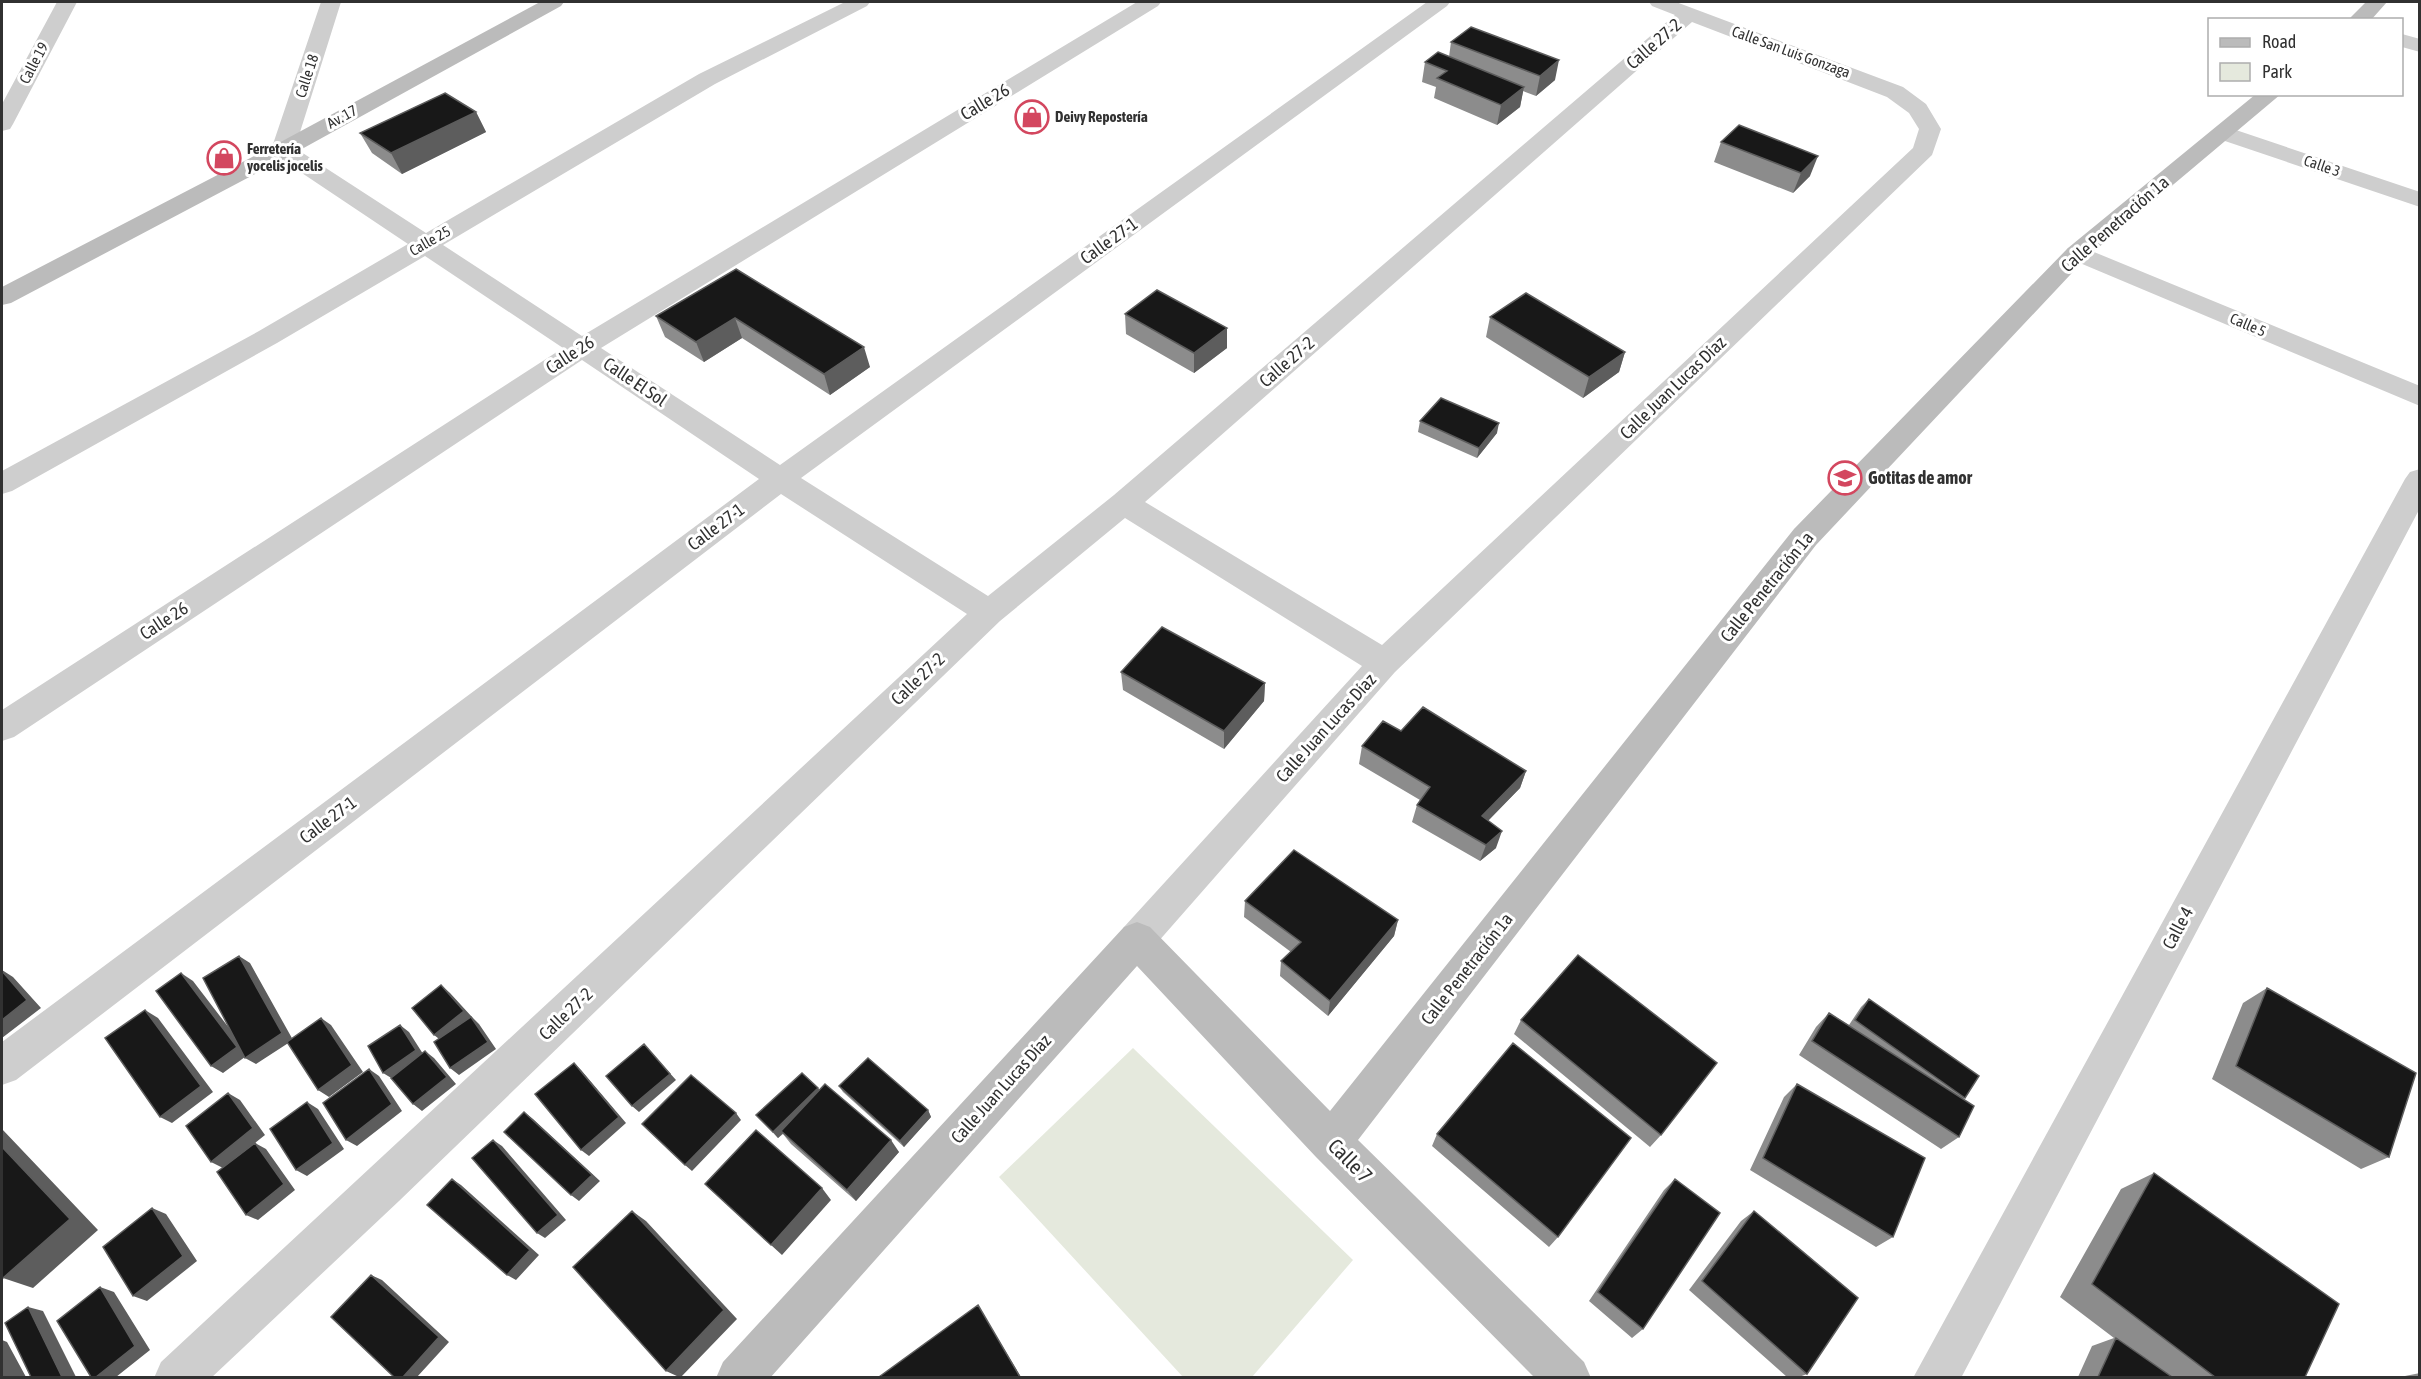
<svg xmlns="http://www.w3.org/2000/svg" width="2421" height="1379" font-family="'Asap Condensed',sans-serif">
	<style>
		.green { fill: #e5e9dd }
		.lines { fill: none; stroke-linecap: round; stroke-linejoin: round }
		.street { fill: #cecece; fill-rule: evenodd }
		.secondary { fill: #bbb; fill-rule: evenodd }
		.wall { fill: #8c8c8c }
		.shaded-wall { fill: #5d5d5d }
		.building { fill: #181818; stroke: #5d5d5d; stroke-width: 1.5 }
		.labels { text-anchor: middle; stroke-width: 6; stroke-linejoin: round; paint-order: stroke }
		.far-street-label { font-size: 15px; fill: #313131; stroke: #fff }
		.far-poi-label { font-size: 15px; font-weight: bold; fill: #313131; stroke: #fff; text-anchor: start }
		.street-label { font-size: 18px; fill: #313131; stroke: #fff }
		.poi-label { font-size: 18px; font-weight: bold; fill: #313131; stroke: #fff; text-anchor: start }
		.near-street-label { font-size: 21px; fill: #313131; stroke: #fff }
	</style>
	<rect width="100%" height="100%" fill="#fff"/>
	<!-- green -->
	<path class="green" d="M1133,1048L1353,1260L1252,1377H1183L999,1177Z"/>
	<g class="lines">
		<!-- street -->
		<path class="street" d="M57,2H77L13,124L10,129L2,131V104Z
			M321,2H341L295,148L426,233L699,74L845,2H870L867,6L715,84L443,245L582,336L1137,2H1161L1158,6L601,348L780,465L1427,2H1450L1447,6L801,478L988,596L1114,495L1675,15L1652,6L1649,2H1676L1903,87L1926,104L1941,129L1932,155L1395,672L1150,951L1137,956L1124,951L1118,939L1124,927L1362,666L1125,518L1000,621L399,1201L211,1378H154L161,1362L967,614L781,494L16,1080L2,1085V1042L759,479L582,360L14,737L2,741V710L563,348L425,256L277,343L12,491L2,494V471L259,331L408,244L275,155L271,150ZM1692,22L1887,97L1909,113L1919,129L1913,148L1382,645L1145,502Z
			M2402,34L2420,39V52L2402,47Z
			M2224,126L2420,192V207L2216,138L2213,133L2216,128Z
			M2077,245L2420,386V406L2068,258L2064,253L2068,248Z
			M2420,469V508L1961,1378H1913L2405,479L2410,472Z"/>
		<!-- secondary -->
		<path class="secondary" d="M540,2H564L561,6L291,155L11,303L2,305V287L275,145Z
			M2366,2H2387L2371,20H2348Z
			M2256,94H2281L2086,258L1816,545L1358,1140L1584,1362L1591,1378H1535L1316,1157L1137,966L770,1378H716L723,1362L1124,927L1137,922L1150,927L1330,1111L1794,529L2068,248Z"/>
	</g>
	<!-- wall -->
	<path class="wall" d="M1451,42L1555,80L1536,96L1523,91L1520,107L1497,125L1434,98L1436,87L1422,82L1425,62L1449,57Z
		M476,112L486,132L402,174L372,153L360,133Z
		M1721,142L1810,176L1793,193L1714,162Z
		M736,269L870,367L830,395L742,338L704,362L665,337L656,316Z
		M1125,314L1227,328V348L1194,373L1126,334Z
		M1490,317L1625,352L1619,372L1583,398L1486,337Z
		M1420,421L1497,433L1477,458L1418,432Z
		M1121,672L1265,683L1264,701L1224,749L1123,690Z
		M1401,731L1526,771L1520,788L1488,821L1496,848L1480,861L1412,822L1417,805L1420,800L1359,764L1362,746Z
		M1245,901L1398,920L1394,936L1328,1016L1280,976L1281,961L1291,952L1244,917Z
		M2267,988L2389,1157L2361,1169L2212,1079L2243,1003Z
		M1869,999L1965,1098L1963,1099L1959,1137L1941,1149L1799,1055L1816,1027L1829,1013L1849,1025L1861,1007Z
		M1521,1020L1661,1135L1650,1147L1514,1034Z
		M1797,1084L1893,1237L1876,1247L1750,1170L1784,1097Z
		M839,1086L928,1110L931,1117L904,1147L843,1092Z
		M820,1090L899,1152L856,1201L791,1144L783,1134L778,1138L756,1115Z
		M1437,1134L1558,1237L1549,1247L1432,1146Z
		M2154,1173L2305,1377H2078L2092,1346L2114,1338L2060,1297L2121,1189Z
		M1675,1179L1643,1329L1632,1338L1589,1301L1664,1190Z
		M1754,1211L1807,1374L1799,1377H1787L1689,1290L1741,1221Z
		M2420,1373V1377H2400Z"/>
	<!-- shaded-wall -->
	<path class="shaded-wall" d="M1559,60L1555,80L1536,96L1540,76Z
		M1524,87L1520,107L1497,125L1501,105Z
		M476,112L486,132L402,174L391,153Z
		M1818,156L1810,176L1793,193L1801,173Z
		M735,318L742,338L704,362L696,342Z
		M1227,328V348L1194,373V353Z
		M864,347L870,367L830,395L824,374Z
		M1625,352L1619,372L1583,398L1589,377Z
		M1499,423L1497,433L1477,458L1479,448Z
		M1265,683L1264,701L1224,749V731Z
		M1526,771L1520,788L1476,833L1482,816Z
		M1502,831L1496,848L1480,861L1486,845Z
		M1398,920L1394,936L1328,1016L1330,1001Z
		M239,956L250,963L293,1040L256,1064L245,1058Z
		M2,970L13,977L41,1008L2,1038Z
		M181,973L193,981L249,1054L223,1073L211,1066Z
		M441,985L450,993L472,1017L479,1024L496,1049L459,1075L450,1068L443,1042L434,1035Z
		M145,1010L158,1018L213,1092L172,1123L160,1117Z
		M321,1018L331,1025L363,1072L329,1097L318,1090Z
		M400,1025L409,1032L425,1057L393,1079L383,1073Z
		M425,1051L434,1058L456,1084L422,1111L413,1104Z
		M650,1051L676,1080L639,1112L632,1106Z
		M574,1063L581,1070L626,1123L589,1156L581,1150Z
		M369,1069L379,1076L402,1111L357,1146L346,1140Z
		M818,1088L823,1095L778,1138L773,1132Z
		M228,1093L240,1100L265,1135L223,1168L211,1162Z
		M307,1102L318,1109L344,1149L307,1176L296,1170Z
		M928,1110L931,1117L904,1147L900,1141Z
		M524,1112L533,1119L600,1181L579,1201L571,1195Z
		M736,1113L741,1120L692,1171L685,1165Z
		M2,1129L98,1230L33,1288L3,1278Z
		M493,1140L502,1146L566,1220L545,1238L537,1233Z
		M891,1140L899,1152L856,1201L847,1190Z
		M255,1143L266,1149L295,1190L258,1220L246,1215Z
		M452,1179L461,1185L539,1255L516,1280L507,1275Z
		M822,1188L831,1200L782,1255L771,1245Z
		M152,1208L166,1214L197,1261L147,1301L133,1296Z
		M632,1211L646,1221L737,1319L681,1377H679L666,1371Z
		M371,1275L382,1280L449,1342L417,1377H403Z
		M100,1287L114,1292L150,1350L116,1377H96Z
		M978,1305L983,1314L1021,1377H1020Z
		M28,1307L43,1311L76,1377H62Z
		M2,1340L7,1342L26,1377H2Z"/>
	<!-- building -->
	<path class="building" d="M1471,27L1559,60L1540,76L1451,42Z
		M1438,52L1524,87L1501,105L1437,78L1447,71L1425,62Z
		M445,93L476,112L391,153L360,133Z
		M1739,125L1818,156L1801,173L1721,142Z
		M736,269L864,347L824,374L735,318L696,342L656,316Z
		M1157,290L1227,328L1194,353L1125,314Z
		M1526,293L1625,352L1589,377L1490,317Z
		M1441,398L1499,423L1479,448L1420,421Z
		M1162,627L1265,683L1224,731L1121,672Z
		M1423,707L1526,771L1482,816L1502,831L1486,845L1417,805L1430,787L1362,746L1383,721L1401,731Z
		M1294,850L1398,920L1330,1001L1281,961L1301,942L1245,901Z
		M1578,955L1717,1063L1661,1135L1521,1020Z
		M239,956L282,1033L245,1058L203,978Z
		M2,971L27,1000L2,1020Z
		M181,973L237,1047L211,1066L156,991Z
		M441,985L464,1011L434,1035L412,1008Z
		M2267,988L2416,1073L2389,1157L2236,1066Z
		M1869,999L1979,1076L1965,1098L1855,1020Z
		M145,1010L201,1086L160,1117L105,1038Z
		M1829,1013L1974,1106L1959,1137L1812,1041Z
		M471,1017L488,1042L450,1068L434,1042Z
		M321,1018L352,1065L318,1090L287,1042Z
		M400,1025L416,1050L383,1073L368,1046Z
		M1513,1043L1631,1138L1558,1237L1437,1134Z
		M644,1044L670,1074L632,1106L606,1076Z
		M425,1051L447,1077L413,1104L391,1078Z
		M868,1058L928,1110L900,1141L839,1086Z
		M574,1063L619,1117L581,1150L535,1094Z
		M369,1069L392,1104L346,1140L323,1103Z
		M802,1073L818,1088L773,1132L756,1115Z
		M691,1075L736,1113L685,1165L642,1124Z
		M825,1084L891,1140L847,1190L781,1131Z
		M1797,1084L1925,1158L1893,1237L1763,1158Z
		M228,1093L253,1128L211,1162L186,1126Z
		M307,1102L333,1143L296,1170L270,1129Z
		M524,1112L592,1175L571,1195L504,1132Z
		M756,1130L822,1188L771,1245L705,1184Z
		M493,1140L558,1215L537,1233L472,1158Z
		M255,1143L284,1184L246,1215L217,1172Z
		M2,1147L70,1219L3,1278L2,1277Z
		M2154,1173L2339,1304L2305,1377H2215L2092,1284Z
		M452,1179L530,1250L507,1275L427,1205Z
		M1675,1179L1720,1213L1643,1329L1598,1292Z
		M152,1208L183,1256L133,1296L103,1247Z
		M632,1211L724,1310L666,1371L573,1267Z
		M1754,1211L1858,1298L1807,1374L1702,1281Z
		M371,1275L439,1337L403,1377H394L331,1317Z
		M100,1287L135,1346L96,1377H91L57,1321Z
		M978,1305L1020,1377H879Z
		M28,1307L62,1377H31L5,1323Z
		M2116,1338L2172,1377H2098Z"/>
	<!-- icons -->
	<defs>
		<g id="shop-ring" transform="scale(1.725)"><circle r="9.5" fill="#fff" stroke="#d3475f" stroke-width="1.5"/><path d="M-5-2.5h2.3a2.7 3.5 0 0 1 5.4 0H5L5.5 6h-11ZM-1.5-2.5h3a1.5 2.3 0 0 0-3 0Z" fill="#d3475f"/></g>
		<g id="university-ring" transform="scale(1.725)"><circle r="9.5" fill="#fff" stroke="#d3475f" stroke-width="1.5"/><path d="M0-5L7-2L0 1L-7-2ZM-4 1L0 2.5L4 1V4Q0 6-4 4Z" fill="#d3475f"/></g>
	</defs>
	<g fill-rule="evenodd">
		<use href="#shop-ring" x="1032" y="117"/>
		<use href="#shop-ring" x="224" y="158"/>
		<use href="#university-ring" x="1845" y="478"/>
	</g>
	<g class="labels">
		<!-- far-street labels -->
		<g class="far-street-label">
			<text transform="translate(1791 52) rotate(20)" y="5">Calle San Luis Gonzaga</text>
			<text transform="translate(34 63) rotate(-62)" y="5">Calle 19</text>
			<text transform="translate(307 76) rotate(-72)" y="5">Calle 18</text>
			<text transform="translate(342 117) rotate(-29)" y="5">Av. 17</text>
			<text transform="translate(2322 166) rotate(19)" y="5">Calle 3</text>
			<text transform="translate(430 241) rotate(-30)" y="5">Calle 25</text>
			<text transform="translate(2248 325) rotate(23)" y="5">Calle 5</text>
		</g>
		<!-- far-poi labels -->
		<g class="far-poi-label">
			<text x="1055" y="122">Deivy Repostería</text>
			<text x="247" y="154">Ferretería<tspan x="247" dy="17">yocelis jocelis</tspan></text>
		</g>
		<!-- street labels -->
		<g class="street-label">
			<text transform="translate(1654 44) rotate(-41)" y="6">Calle 27-2</text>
			<text transform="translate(985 102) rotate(-31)" y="6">Calle 26</text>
			<text transform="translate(2115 224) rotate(-41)" y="6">Calle Penetración 1a</text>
			<text transform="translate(1109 241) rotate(-36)" y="6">Calle 27-1</text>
			<text transform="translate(570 355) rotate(-33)" y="6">Calle 26</text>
			<text transform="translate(1287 362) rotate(-41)" y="6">Calle 27-2</text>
			<text transform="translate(635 382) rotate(34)" y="6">Calle El Sol</text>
			<text transform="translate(1673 388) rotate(-44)" y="6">Calle Juan Lucas Díaz</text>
			<text transform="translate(716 527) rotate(-37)" y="6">Calle 27-1</text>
			<text transform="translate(1767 587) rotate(-51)" y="6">Calle Penetración 1a</text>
			<text transform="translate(164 621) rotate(-33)" y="6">Calle 26</text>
			<text transform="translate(918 679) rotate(-44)" y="6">Calle 27-2</text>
			<text transform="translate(1326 728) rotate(-48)" y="6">Calle Juan Lucas Díaz</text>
			<text transform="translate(328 820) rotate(-37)" y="6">Calle 27-1</text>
			<text transform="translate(2178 928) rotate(-62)" y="6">Calle 4</text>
			<text transform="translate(1467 969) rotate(-52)" y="6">Calle Penetración 1a</text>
			<text transform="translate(566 1014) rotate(-44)" y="6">Calle 27-2</text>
			<text transform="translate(1001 1089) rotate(-48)" y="6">Calle Juan Lucas Díaz</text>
		</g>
		<!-- poi labels -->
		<g class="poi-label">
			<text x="1868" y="484">Gotitas de amor</text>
		</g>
		<!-- near-street labels -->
		<g class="near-street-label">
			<text transform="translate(1350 1161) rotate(45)" y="7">Calle 7</text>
		</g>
	</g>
	<!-- border -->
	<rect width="2421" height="1379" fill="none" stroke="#313131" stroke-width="6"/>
	<!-- legend -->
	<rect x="2208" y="18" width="195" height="78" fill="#ffffff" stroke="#adadad" stroke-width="1.5"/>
	<rect x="2220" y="38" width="30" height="9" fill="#bbbbbb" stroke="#adadad" stroke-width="1.5"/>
	<text x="2262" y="48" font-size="18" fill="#313131">Road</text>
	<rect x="2220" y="63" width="30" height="18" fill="#e5e9dd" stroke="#adadad" stroke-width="1.5"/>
	<text x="2262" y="78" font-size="18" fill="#313131">Park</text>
</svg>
